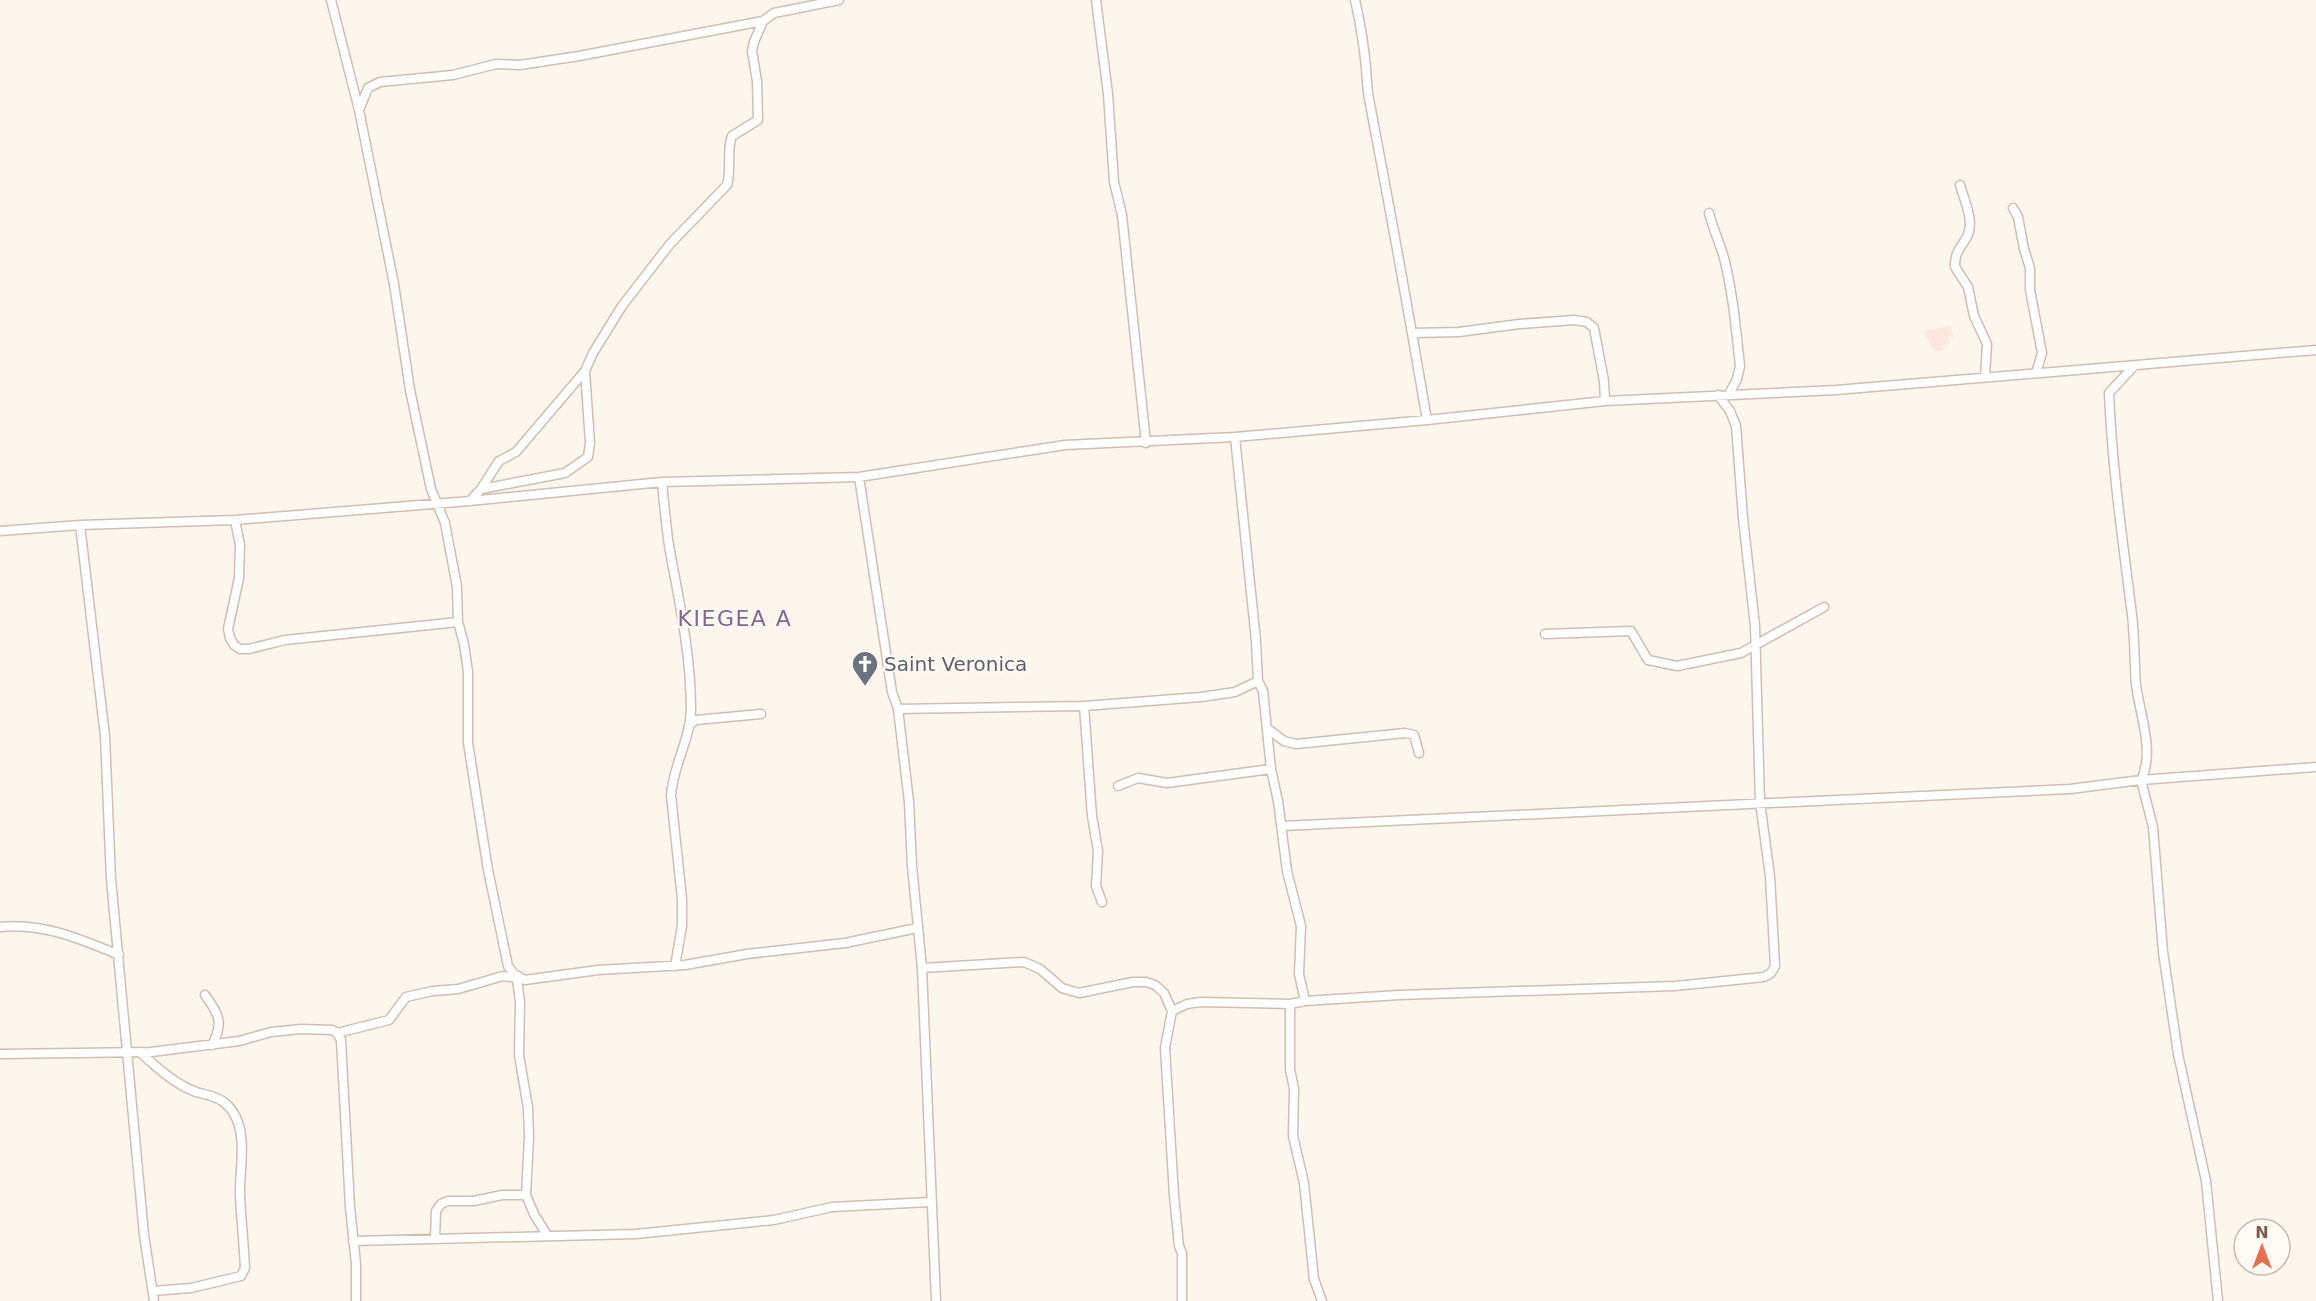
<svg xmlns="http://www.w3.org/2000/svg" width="2316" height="1301" font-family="'DejaVu Sans',sans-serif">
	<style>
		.commercial { fill: #fde8e0 }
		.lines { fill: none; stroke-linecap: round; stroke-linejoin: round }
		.minor-casing { stroke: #d1beb0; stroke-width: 11 }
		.minor { stroke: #fff; stroke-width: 8 }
		.labels { text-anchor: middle; stroke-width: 4.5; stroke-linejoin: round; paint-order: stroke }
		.worship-label { font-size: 20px; fill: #5b616d; stroke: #fffaf3; text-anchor: start }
		.quarter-label { font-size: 22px; letter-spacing: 1.5px; fill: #846695; stroke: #fffaf3 }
	</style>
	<rect width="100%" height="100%" fill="#fdf6ec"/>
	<!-- commercial -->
	<path class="commercial" d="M1950,326L1954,337H1948L1950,344L1943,345L1944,350L1935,351L1930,345L1924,331Z"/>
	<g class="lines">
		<!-- minor casing -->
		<g class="minor-casing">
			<path id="minor" d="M331,0L359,110L394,284L410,390L431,489L445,523L457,587L458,622L464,644L468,672V743L488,870L508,966L514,974L525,980L598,970L685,965L747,954L845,943L917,928
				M1096,0L1108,94L1114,182L1122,215L1146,443
				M1355,0C1360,22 1364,45 1366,68C1367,80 1367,92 1370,104C1390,209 1409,314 1427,420
				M359,110L368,88L380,82L453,75L496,64L520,65L579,56L763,21L774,13L839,0
				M1960,185C1964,200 1975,221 1967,237C1960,249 1955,251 1955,267L1968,287L1974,316L1987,344L1985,376
				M2013,208L2018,217L2024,249L2030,268V290L2042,353L2036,373
				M1709,213C1713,229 1720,243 1724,258C1733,293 1736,330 1740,366L1737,379L1729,394
				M1413,333L1459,332L1519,324L1574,320L1587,322L1594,328L1604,381L1605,401
				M2134,366L2109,393C2112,465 2122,536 2131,607C2135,633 2134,660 2136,685C2140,715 2155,752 2141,780L2316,767
				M1235,437L1256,641L1258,681L1263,691L1271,769L1278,801L1287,871L1301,926L1299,974L1305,1001L1290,1004V1069L1294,1089L1293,1136L1304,1183L1314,1279L1322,1301
				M859,477L892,692L898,709L909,802L912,866L922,968L936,1301
				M662,482C664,503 666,525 669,546C679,600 691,655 691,710C690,740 673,766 671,795L682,899V926L675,966
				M481,489L499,461L516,452L585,371
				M470,501L481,489L565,473L588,457L590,443L585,371L593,353L622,306L670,244L727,185C732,169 726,152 732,136L758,120L757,81L752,51L754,42L763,21
				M235,520L240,545L239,578L228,629L230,638L234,645L240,649H249L285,640L458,622
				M80,525L105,736L111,879L144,1235L154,1301
				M0,531L80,525L235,520L470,501L662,482L859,477L1065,445L1235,437L1427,420L1605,401L1836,390L2316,350
				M1545,634L1631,631L1648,660L1677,666L1741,653L1824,607
				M1084,706L1201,697L1235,692L1258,681
				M898,709L1084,706L1092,816L1098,851L1096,886L1102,902
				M689,725L696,720L761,714
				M1268,729L1284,741L1296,744L1405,733L1414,735L1419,753
				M1118,786L1138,778L1167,783L1271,769
				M1282,826L2070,789L2141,780L2153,827L2163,952L2178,1054L2206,1181L2218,1301
				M0,927C41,922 81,939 119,955
				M922,968L1024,962L1040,969L1062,988L1079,993L1133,982H1146L1155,985L1164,993L1172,1011
				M517,978L520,1002L519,1055L528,1108L529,1137L526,1195L534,1214L547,1235
				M205,995C219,1014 224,1023 212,1045
				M1305,1001L1399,995L1675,986L1764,977L1771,973L1775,966L1770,876L1760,802L1755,626L1743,518L1736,426L1730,411L1718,395
				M337,1033L389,1020L406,997L433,991L458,989L503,976L518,978
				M140,1052C157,1068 175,1084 196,1092C206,1095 217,1096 225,1103C251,1125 239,1167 240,1195C241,1220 244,1244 245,1268L241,1276L191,1288L153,1291
				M0,1054L151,1052L239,1041L271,1032L301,1029L332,1030L337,1033L341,1040L350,1207L356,1264V1301
				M435,1238L436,1211L441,1204L448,1201H474L502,1195H526
				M353,1241L636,1234L774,1220L832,1207L930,1202
				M1182,1301V1253L1179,1246L1174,1195L1165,1048L1172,1011L1187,1004L1200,1002L1290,1004"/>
		</g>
		<!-- minor -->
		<use href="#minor" class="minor"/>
	</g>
	<!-- icons -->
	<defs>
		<g id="church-pin" transform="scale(1.35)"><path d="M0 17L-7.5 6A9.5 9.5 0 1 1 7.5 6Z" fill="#6b7280" stroke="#fffaf3"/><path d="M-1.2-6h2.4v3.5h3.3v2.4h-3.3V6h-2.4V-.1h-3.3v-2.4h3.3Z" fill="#fff"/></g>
	</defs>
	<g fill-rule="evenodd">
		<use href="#church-pin" x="865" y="664"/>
	</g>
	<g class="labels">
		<!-- worship labels -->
		<g class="worship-label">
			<text x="884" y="671">Saint Veronica</text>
		</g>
		<!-- quarter labels -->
		<g class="quarter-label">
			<text x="735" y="626">KIEGEA A</text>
		</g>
	</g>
	<!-- north arrow -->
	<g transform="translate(2262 1247)"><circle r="28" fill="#fffaf3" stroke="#cabbb1" stroke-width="1.5"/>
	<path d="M0-4.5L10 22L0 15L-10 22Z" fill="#e76f51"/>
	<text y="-9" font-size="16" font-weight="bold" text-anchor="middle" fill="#7a5c4d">N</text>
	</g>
</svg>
